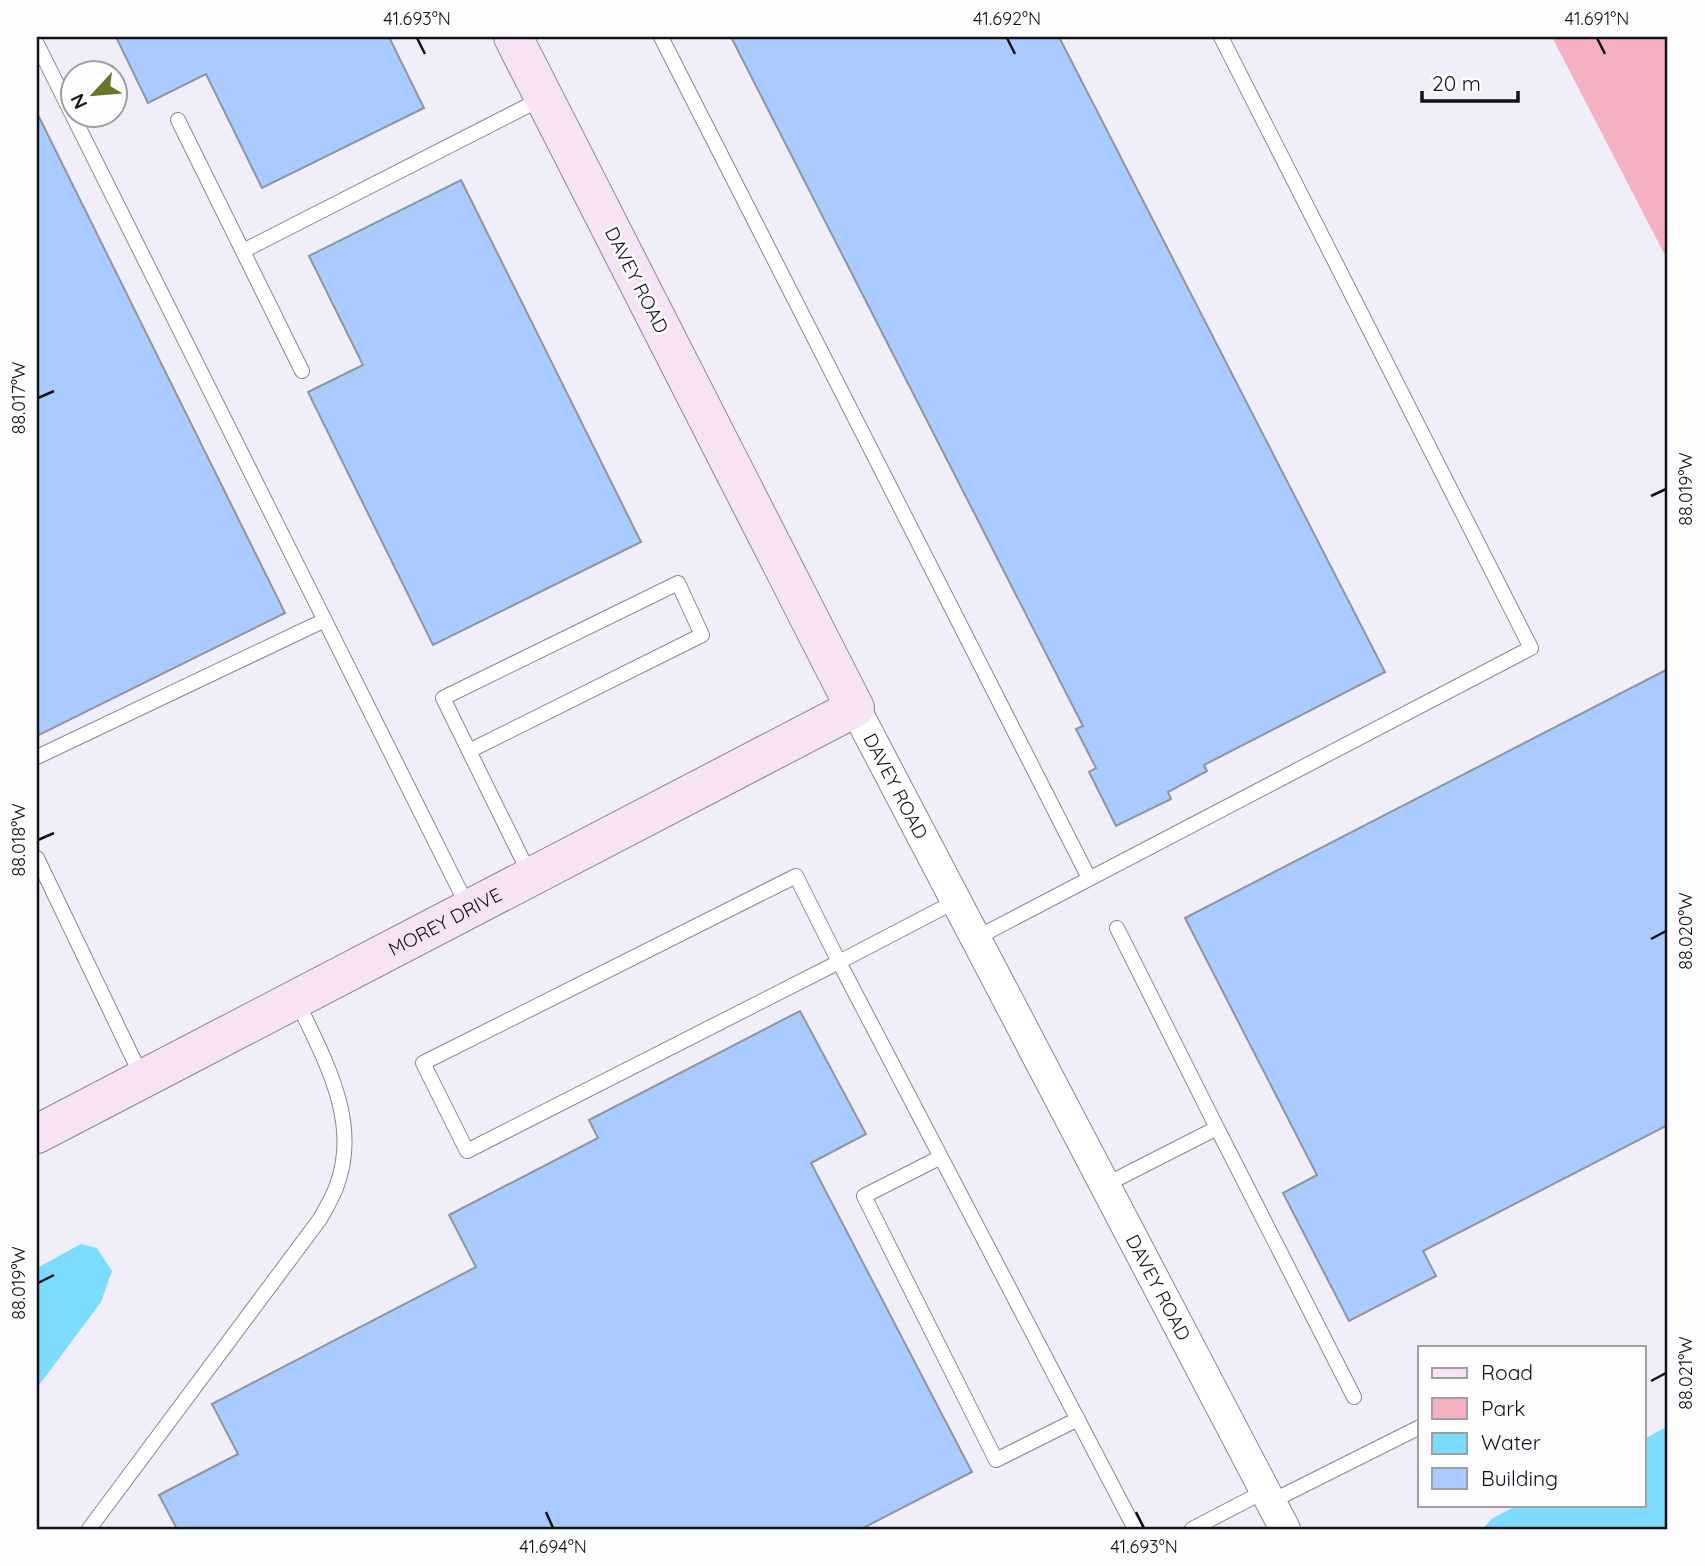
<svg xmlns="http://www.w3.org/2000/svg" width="1705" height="1566" font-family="Quicksand,sans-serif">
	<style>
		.green { fill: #f5b1c1 }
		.water { fill: #7ddbfe }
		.building { fill: #aacbff; stroke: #8f959e; stroke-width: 2 }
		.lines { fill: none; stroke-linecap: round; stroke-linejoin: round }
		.lane-casing { stroke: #898791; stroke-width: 16 }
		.street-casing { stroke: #898791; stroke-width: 32 }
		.secondary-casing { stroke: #898791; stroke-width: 40 }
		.lane { stroke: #fff; stroke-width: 14 }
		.street { stroke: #fff; stroke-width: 30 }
		.secondary { stroke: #f8e3f6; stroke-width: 38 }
		.ticks { fill: none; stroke: #121115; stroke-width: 2.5 }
		.labels { text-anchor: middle; stroke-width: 5; stroke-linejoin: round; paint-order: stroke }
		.street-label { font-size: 19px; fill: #121115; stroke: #fdfcff }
		.neatline { fill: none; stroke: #121115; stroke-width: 2.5 }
		.ticks-label { font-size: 18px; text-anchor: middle; fill: #121115 }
	</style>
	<rect width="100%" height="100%" fill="#f0eef9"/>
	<!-- green -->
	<path class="green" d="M1552,37H1668V261Z"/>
	<!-- water -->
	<path class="water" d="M81,1244L97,1248L112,1271L101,1302L37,1388V1268Z
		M1668,1426V1529H1482L1493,1518L1518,1505H1644V1439Z"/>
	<!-- building -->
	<path class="building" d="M116,37H389L424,108L262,188L206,74L148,103Z
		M731,37H1059L1385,672L1204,765L1207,771L1168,792L1171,799L1116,826L1089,772L1096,768L1076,729L1083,726Z
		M37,113L285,613L37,736Z
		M461,180L641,542L433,645L308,392L363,365L309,256Z
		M1668,669V1125L1423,1251L1436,1276L1349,1321L1283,1193L1317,1175L1185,918Z
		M800,1011L866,1134L811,1163L972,1472L861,1529H177L159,1495L238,1454L212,1404L476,1267L449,1215L598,1138L589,1120Z"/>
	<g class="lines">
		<!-- lane casing -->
		<g class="lane-casing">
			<path id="lane" d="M661,37L1089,878
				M37,44L468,907
				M178,120L302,371
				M243,251L541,99
				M469,751L702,635L678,583L443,698L530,875
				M37,757L325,620
				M37,858L142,1077
				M956,901L839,962L796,876L423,1063L467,1151L839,962L1135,1529
				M1117,928L1217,1128
				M976,938L1531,648L1221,37
				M941,1157L864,1196L996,1460L1078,1419
				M1105,1185L1217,1128L1354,1397
				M1270,1502L1420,1427
				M89,1529L320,1219C326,1208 333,1197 337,1185C361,1120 323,1057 296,999
				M1192,1529L1265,1491"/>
		</g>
		<!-- street casing -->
		<g class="street-casing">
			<g id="street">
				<path id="s1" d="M855,708L1285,1529"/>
			</g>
		</g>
		<!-- secondary casing -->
		<g class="secondary-casing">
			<g id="secondary">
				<path id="s2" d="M37,1134L855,708L513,37"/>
			</g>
		</g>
		<!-- lane -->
		<use href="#lane" class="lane"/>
		<!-- street -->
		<use href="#street" class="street"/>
		<!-- secondary -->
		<use href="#secondary" class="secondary"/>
	</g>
	<!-- ticks -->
	<path class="ticks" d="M417,38L425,54M1007,38L1015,54M1597,38L1605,54M38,398L54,391M1651,496L1666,489M38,840L54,833M1651,939L1666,931M38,1283L54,1275M1651,1381L1666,1373M546,1512L553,1528M1136,1512L1144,1528"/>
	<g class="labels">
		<!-- street labels -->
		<g class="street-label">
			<text transform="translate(637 280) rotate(63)" y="7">DAVEY ROAD</text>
			<text dy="7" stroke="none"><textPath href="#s1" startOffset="88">DAVEY ROAD</textPath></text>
			<text dy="7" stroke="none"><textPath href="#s2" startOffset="460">MOREY DRIVE</textPath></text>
			<text dy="7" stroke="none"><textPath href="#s1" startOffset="654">DAVEY ROAD</textPath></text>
		</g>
	</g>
	<!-- border -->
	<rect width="1705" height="1566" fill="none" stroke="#fdfcff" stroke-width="77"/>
	<!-- legend -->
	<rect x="1418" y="1346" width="228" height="161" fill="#fdfcff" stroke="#9f9ea1" stroke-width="2"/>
	<rect x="1432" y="1368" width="35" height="10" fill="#f8e3f6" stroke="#9f9ea1" stroke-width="2"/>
	<text x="1481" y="1380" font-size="21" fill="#121115">Road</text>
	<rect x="1432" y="1398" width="35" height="21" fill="#f5b1c1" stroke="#9f9ea1" stroke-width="2"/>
	<text x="1481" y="1416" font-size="21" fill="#121115">Park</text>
	<rect x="1432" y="1433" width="35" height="21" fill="#7ddbfe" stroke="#9f9ea1" stroke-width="2"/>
	<text x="1481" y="1450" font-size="21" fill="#121115">Water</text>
	<rect x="1432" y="1468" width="35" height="21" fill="#aacbff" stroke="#9f9ea1" stroke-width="2"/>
	<text x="1481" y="1486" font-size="21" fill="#121115">Building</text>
	<!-- north arrow -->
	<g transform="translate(94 94) rotate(244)"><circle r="33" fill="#fdfcff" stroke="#9f9ea1" stroke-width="2"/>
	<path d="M0-5L12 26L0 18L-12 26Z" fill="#687725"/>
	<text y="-10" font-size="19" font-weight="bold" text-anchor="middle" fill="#121115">N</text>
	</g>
	<!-- scale -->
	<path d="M1422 91v10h96v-10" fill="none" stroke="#121115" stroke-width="3.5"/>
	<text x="1432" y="91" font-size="21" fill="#121115" stroke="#fdfcff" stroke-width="5" paint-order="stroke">20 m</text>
	<rect x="38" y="38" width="1628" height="1490" class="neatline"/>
	<g class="ticks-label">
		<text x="417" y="25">41.693°N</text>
		<text x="1007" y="25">41.692°N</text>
		<text x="1597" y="25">41.691°N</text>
		<text transform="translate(19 398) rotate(-90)" y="6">88.017°W</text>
		<text transform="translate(1686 489) rotate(-90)" y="6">88.019°W</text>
		<text transform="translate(19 840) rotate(-90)" y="6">88.018°W</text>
		<text transform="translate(1686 931) rotate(-90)" y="6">88.020°W</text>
		<text transform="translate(19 1283) rotate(-90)" y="6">88.019°W</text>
		<text transform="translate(1686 1373) rotate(-90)" y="6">88.021°W</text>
		<text x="553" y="1553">41.694°N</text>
		<text x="1144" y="1553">41.693°N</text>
	</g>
</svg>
